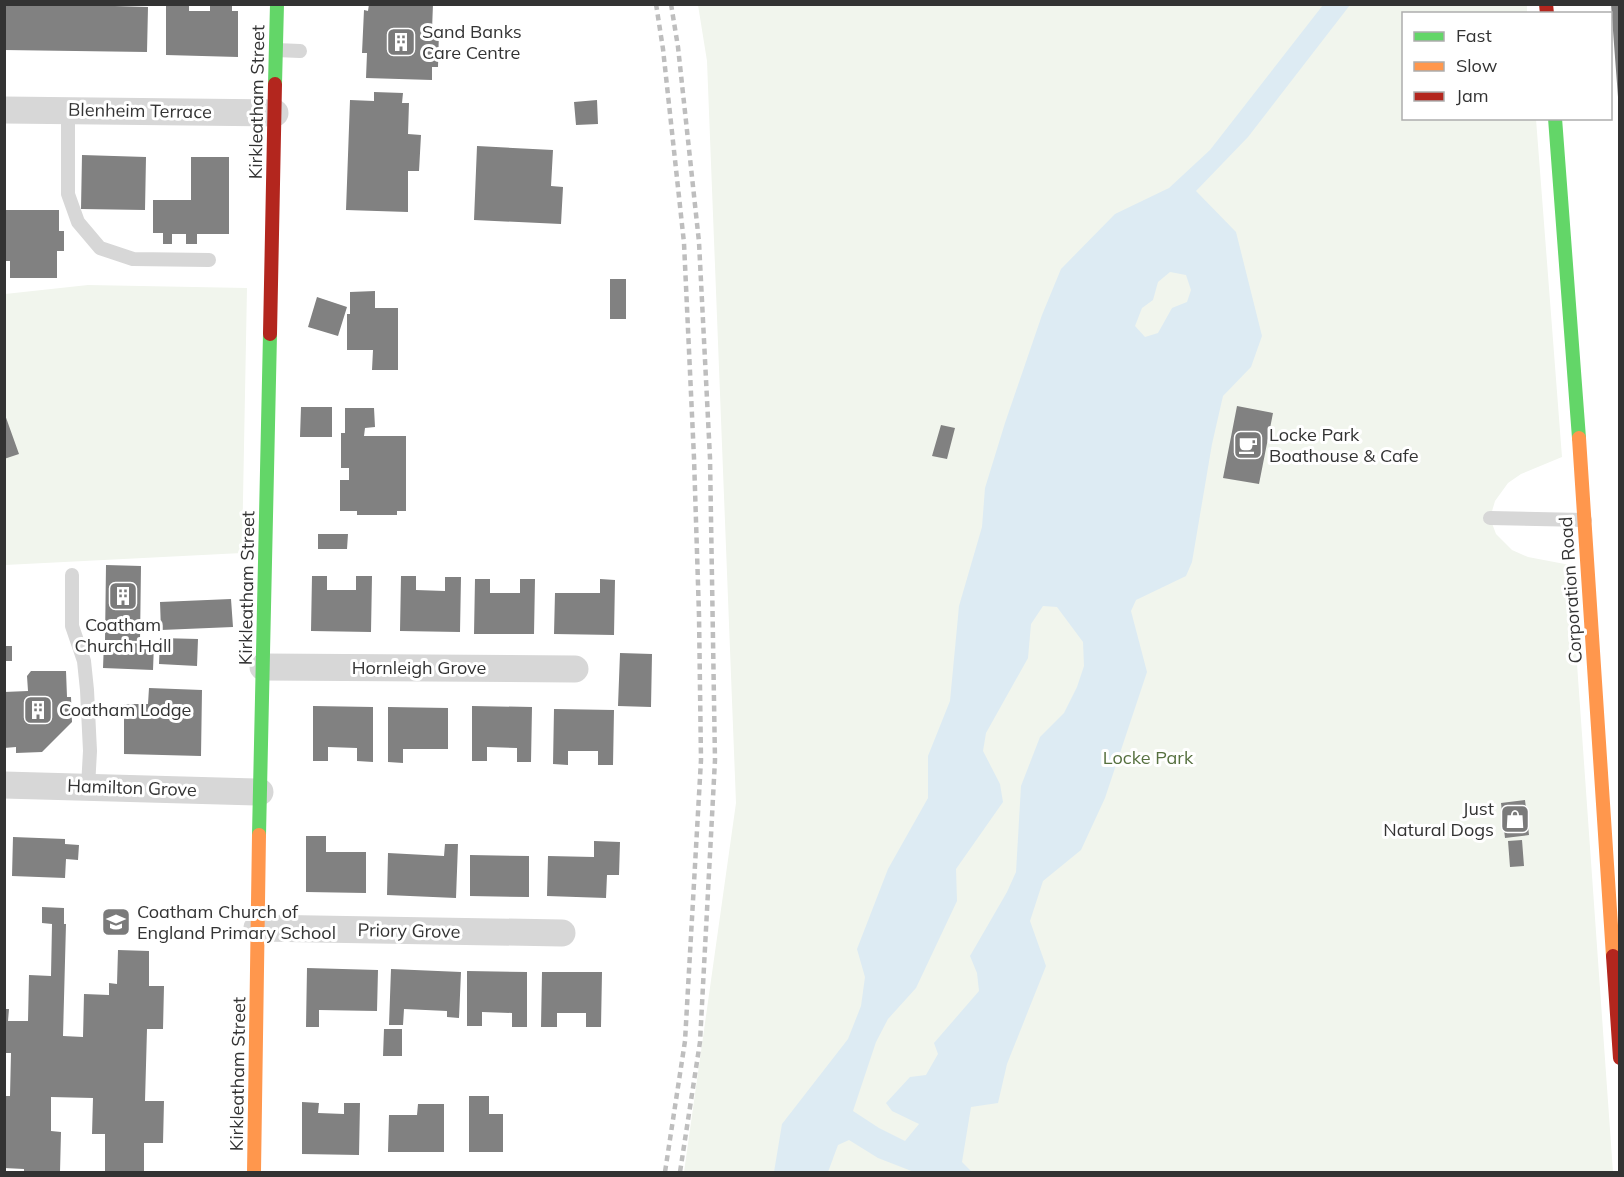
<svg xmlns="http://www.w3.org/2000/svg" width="1624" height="1177" font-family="Mulish,sans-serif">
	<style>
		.green { fill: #f1f5ed }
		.water { fill: #ddebf3; fill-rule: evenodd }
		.building { fill: #818181 }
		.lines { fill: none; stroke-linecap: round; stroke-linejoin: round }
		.lane { stroke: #d7d7d7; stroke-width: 14 }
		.street { stroke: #d7d7d7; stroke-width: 27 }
		.fast { stroke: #63d668; stroke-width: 14 }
		.slow { stroke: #ff974d; stroke-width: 14 }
		.jam { stroke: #b3261e; stroke-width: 14 }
		.rail { stroke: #bebebe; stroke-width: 4.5; stroke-dasharray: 6 4.5; stroke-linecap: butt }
		.labels { text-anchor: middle; stroke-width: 6; stroke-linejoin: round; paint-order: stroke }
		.poi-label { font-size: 18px; fill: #333; stroke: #fff; text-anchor: start }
		.street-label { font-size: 18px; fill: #333; stroke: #fff }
		.park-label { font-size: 18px; fill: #56703f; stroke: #fff }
	</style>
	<rect width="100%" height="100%" fill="#fff"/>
	<!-- green -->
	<path class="green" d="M698,5H1527V13L1404,14V118L1536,119L1562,457L1521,474L1508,483L1495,501L1490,518L1496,534L1512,550L1528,557L1570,565L1613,1172H684L736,803L707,61Z
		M88,285L247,288L242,553L5,565V294Z"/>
	<!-- water -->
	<path class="water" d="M1323,5H1350L1248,137L1196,191L1236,232L1262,336L1251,367L1223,396L1212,444L1192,562L1186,576L1136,600L1131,611L1147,672L1105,798L1081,850L1043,881L1030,921L1046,966L1007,1064L998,1103L971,1107L962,1162L972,1172H914L878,1158L849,1140L838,1145L828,1172H774L782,1124L848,1039L861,1006L865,977L857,949L888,869L928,798V756L950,701L959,606L982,527L985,488L1005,423L1042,315L1061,269L1115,214L1169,188L1210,150ZM1170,272L1186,275L1191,290L1187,302L1172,308L1158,333L1145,337L1135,326L1142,308L1153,300L1158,282ZM1043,606L1057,607L1083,642L1084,666L1077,687L1064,713L1040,737L1021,786L1016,872L1007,892L970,956L977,973L979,991L934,1043L938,1054L926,1075L910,1077L886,1103L892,1111L919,1124L905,1141L879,1128L853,1111L876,1042L888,1019L916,988L957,901L956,869L1003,802L1000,784L983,751L986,733L1028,658L1031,624Z"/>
	<!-- building -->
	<path class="building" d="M48,4L148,7L147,52L4,50V5Z
		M166,4H189V11H210V4H232V11H238V57L166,55Z
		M369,4H433L432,30L439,31L438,67H432V80L366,78L367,53H362L364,10L368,11Z
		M1611,4H1620V97H1618Z
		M374,92L403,93L402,103H409L408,134L421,135L419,171H408V212L346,210L350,100L374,101Z
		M597,100L598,124L576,125L574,102Z
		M477,146L553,150L551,186L563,187L561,224L474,220Z
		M82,155L146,157L145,210L81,209Z
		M191,157H229V234H197V244H186V234H172V244H163V233H153V200H191Z
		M4,210H59V231H64V251H57V278H10V261H4Z
		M610,279H626V319H610Z
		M375,291V308H398V370H372L373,350H347V314H350V292Z
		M317,297L347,307L338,336L308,327Z
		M1237,406L1273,413L1259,484L1223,478Z
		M301,407H332V437H300Z
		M345,408H374L375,427L365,428L364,436H406V511H397V515H357V511H340V480H349V468H341V433H345Z
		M4,412L19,454L4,459Z
		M941,425L955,428L947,459L932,456Z
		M318,534H348L347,549H318Z
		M106,565L141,566L140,641L105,640Z
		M312,576H327V590H356V576H372L371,632L311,631Z
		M401,576H416V590L445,591V577H461L460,632L400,631Z
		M475,579H490V593H520V579H535L534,634H474Z
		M600,579L615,580L614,635L554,634L555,593H600Z
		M231,599L233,627L161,630L160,602Z
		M160,638L198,639L197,666L159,664Z
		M104,642L154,644L153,670L103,668Z
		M4,646H12V661H4Z
		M620,653L652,654L651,707L618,706Z
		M31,671H66L67,697H71L72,722L42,752L16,753V747L4,748V692L28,691L27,676Z
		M149,688L202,690L201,756L124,754V704H148Z
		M313,706L373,707V762L357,761V748L328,747V761H313Z
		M472,706L532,707L531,762H517V748L487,747V761H472Z
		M388,707L448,708V749H403V763L388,762Z
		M554,709L614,710L613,765H598V751H568V765L553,764Z
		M1525,800L1529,835L1505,838L1501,803Z
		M306,836H326V852H366V893L306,892Z
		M13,837L65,839V844L79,845L78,860L66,859L65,878L12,876Z
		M1522,840L1524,866L1510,867L1508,841Z
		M594,841L620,842L619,875H607L606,898L547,896L548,856L594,857Z
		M445,844H458L456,898L387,895L388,853L444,856Z
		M470,855L529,856V897L470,896Z
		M42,907L64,908V924H66L63,1036L83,1037L84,994L109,995V983L117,984L118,950L149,951V986H164L163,1029H147L145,1101H164L163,1143H144V1172H105V1134H92L93,1098L51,1097V1131L61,1132L60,1172H24V1169L4,1168V1096H10L11,1053H4V1009H9L8,1021H28L29,975L51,976L52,924L42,923Z
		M307,968L378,970L377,1011L319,1010V1027H306Z
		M391,969L461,972L459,1018L447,1017V1011L404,1009L403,1025H389Z
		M467,971L527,972V1027H512V1013L482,1012V1026H467Z
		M542,972H602L601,1027H586V1013H557V1027H541Z
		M384,1029H402V1056H383Z
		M469,1096H489V1114H503V1152H469Z
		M302,1102L319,1103L318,1113L344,1114V1103H360L359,1155L302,1154Z
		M418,1104H444V1152H388L389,1115H417Z"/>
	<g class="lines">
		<!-- lane -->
		<path class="lane" d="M276,50L300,51
			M68,111V194L78,222L100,248L133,259L209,260
			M1490,518L1585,520
			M72,575V626L84,661L87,690L90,751L88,787"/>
		<!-- street -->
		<path class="street" d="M4,110L275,113
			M263,667L575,669
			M4,785L260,792
			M257,928L562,933"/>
		<!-- fast -->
		<path class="fast" d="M275,84L277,4
			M1555,118L1579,438
			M259,835L270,334"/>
		<!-- slow -->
		<path class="slow" d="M1579,438L1613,956
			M254,1172L259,835"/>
		<!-- jam -->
		<path class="jam" d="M1546,4L1547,14
			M270,334L275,84
			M1613,956L1620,1058"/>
		<!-- rail -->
		<path class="rail" d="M656,4L663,49L684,243L694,458L699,615L701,760L685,1041L665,1172
			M671,4L678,47L699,242L710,458L715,760L700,1042L680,1172"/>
	</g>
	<!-- icons -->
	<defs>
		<g id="building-square" transform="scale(1.5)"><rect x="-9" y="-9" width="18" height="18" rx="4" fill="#7a7a7a" stroke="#fff"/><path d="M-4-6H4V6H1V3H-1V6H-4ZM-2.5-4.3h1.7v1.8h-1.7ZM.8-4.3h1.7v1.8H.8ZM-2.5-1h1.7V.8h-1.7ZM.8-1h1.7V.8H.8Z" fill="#fff"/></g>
		<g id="cafe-square" transform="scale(1.5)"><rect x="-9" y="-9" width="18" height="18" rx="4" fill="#7a7a7a" stroke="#fff"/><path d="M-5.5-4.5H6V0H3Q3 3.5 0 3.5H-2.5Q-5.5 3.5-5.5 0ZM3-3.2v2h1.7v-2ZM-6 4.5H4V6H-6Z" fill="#fff"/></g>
		<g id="shop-square" transform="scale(1.5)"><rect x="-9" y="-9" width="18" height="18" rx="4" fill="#7a7a7a" stroke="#fff"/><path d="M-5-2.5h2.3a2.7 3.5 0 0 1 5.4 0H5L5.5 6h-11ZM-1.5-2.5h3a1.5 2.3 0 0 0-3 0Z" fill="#fff"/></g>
		<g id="school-square" transform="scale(1.5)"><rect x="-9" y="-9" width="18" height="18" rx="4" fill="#7a7a7a" stroke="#fff"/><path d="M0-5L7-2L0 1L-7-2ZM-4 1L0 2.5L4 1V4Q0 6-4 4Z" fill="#fff"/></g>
	</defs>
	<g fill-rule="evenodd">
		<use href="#building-square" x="401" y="42"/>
		<use href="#cafe-square" x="1248" y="445"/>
		<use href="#building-square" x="123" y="596"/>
		<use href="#building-square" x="38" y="710"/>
		<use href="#shop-square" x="1515" y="819"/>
		<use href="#school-square" x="116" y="922"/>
	</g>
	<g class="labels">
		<!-- poi labels -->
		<g class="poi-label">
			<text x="422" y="38">Sand Banks<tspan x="422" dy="21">Care Centre</tspan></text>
			<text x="1269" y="441">Locke Park<tspan x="1269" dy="21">Boathouse &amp; Cafe</tspan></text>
			<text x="123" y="631" text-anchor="middle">Coatham<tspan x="123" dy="21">Church Hall</tspan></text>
			<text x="59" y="716">Coatham Lodge</text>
			<text x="1494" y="815" text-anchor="end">Just<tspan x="1494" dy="21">Natural Dogs</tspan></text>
			<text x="137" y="918">Coatham Church of<tspan x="137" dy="21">England Primary School</tspan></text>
		</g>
		<!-- street labels -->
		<g class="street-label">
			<text transform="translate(257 102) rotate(-89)" y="6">Kirkleatham Street</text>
			<text transform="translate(140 111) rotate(1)" y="6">Blenheim Terrace</text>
			<text transform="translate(247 588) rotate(-89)" y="6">Kirkleatham Street</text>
			<text transform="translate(1571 590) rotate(-94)" y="6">Corporation Road</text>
			<text x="419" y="674">Hornleigh Grove</text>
			<text transform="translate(132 788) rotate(2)" y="6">Hamilton Grove</text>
			<text transform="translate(409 931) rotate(1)" y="6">Priory Grove</text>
			<text transform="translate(238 1074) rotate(-89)" y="6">Kirkleatham Street</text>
		</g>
		<!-- park labels -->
		<g class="park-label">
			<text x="1148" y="764">Locke Park</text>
		</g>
	</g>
	<!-- border -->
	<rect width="1624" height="1177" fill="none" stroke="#333333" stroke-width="12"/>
	<!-- legend -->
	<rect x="1402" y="12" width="210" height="108" fill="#ffffff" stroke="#adadad" stroke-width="1.5"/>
	<rect x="1414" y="32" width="30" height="9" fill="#63d668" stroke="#adadad" stroke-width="1.5"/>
	<text x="1456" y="42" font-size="18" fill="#333333">Fast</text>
	<rect x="1414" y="62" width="30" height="9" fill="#ff974d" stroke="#adadad" stroke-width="1.5"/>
	<text x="1456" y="72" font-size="18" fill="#333333">Slow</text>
	<rect x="1414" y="92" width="30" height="9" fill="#b3261e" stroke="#adadad" stroke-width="1.5"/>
	<text x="1456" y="102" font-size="18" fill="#333333">Jam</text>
</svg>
